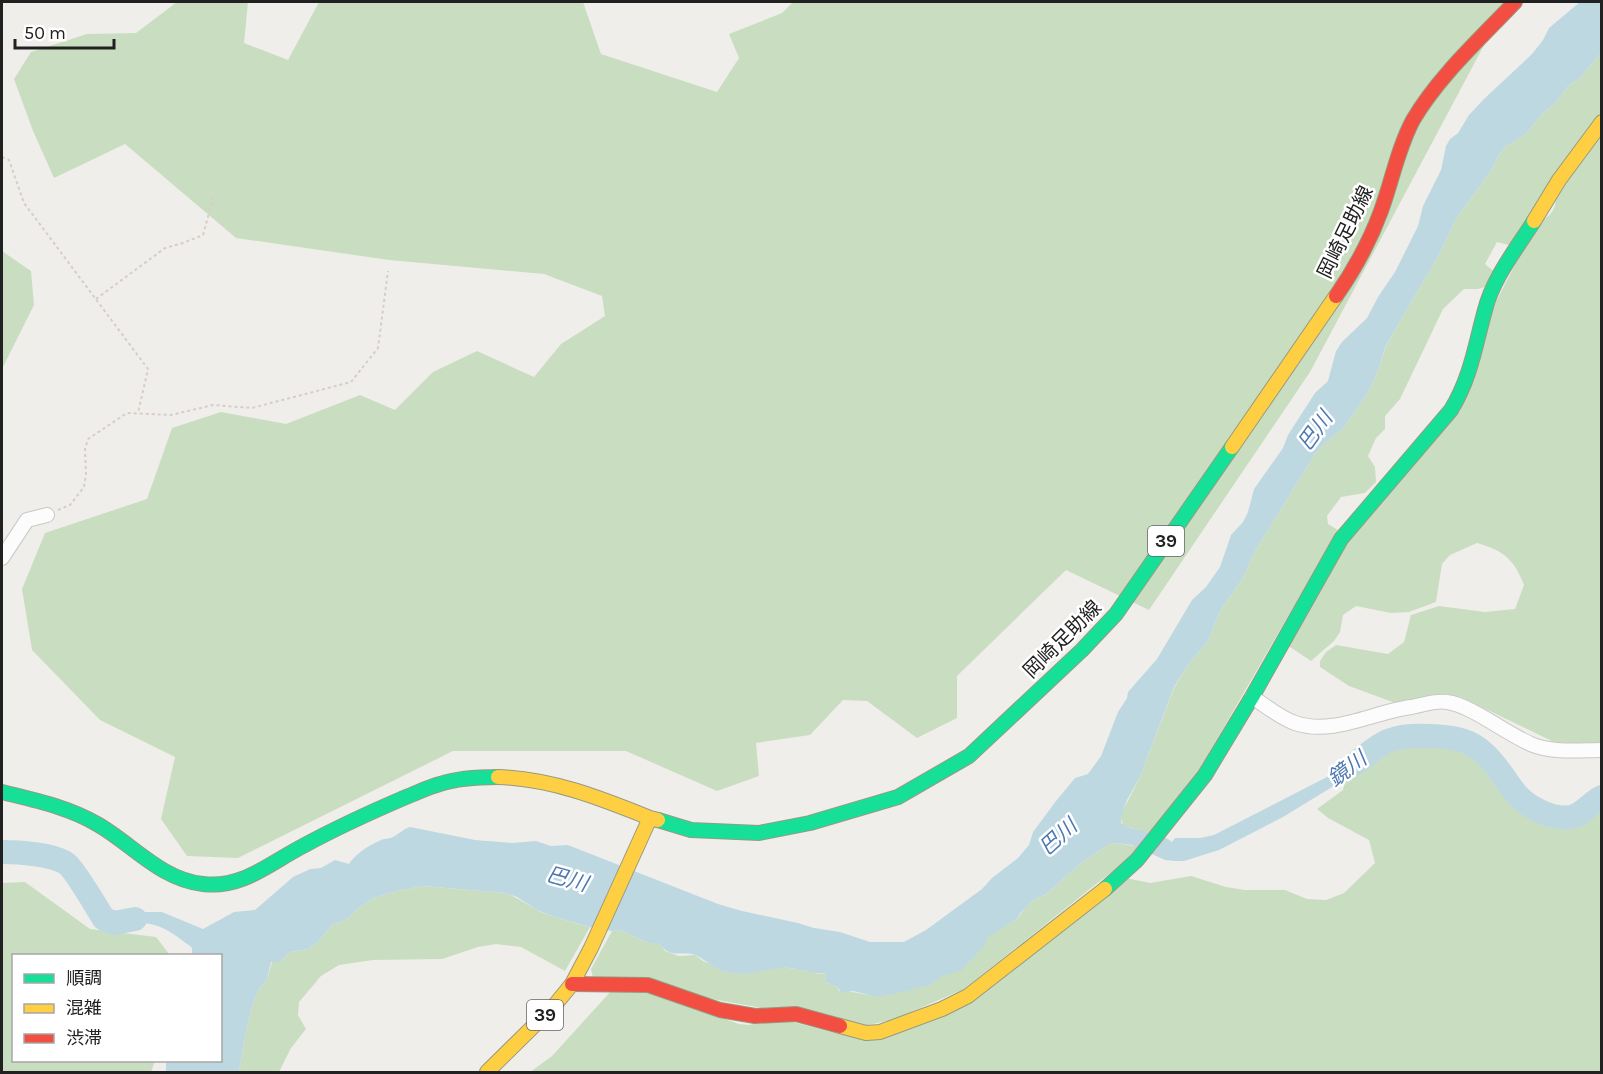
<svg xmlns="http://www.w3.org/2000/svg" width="1603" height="1074" font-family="Karla,'Noto Sans JP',sans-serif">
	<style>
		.forest { fill: #c9dec0 }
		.water { fill: #bed8e2 }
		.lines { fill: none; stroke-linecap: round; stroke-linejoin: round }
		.river { stroke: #bed8e2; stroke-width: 24 }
		.street-casing { stroke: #c8c8c6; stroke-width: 16 }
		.fast-casing { stroke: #969a81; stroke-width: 16 }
		.slow-casing { stroke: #969a81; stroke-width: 16 }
		.jam-casing { stroke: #969a81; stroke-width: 16 }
		.path { stroke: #d8ccc9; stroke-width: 2; stroke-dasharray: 3 3; stroke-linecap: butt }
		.street { stroke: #fdfcfc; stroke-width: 14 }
		.fast { stroke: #16e098; stroke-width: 14 }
		.slow { stroke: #ffcf43; stroke-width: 14 }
		.jam { stroke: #f24e42; stroke-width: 14 }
		.labels { text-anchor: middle; stroke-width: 5; stroke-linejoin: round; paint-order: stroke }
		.shield { fill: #fff; stroke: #646464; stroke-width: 1.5 }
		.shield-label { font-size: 18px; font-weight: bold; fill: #212121 }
		.street-label { font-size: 20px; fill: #212121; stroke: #fff }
		.water-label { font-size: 21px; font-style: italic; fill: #4d78b2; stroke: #fff }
	</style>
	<rect width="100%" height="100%" fill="#f0eeea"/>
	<!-- forest -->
	<path class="forest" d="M177,2H248L244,43L288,60L319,2H583L601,54L717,92L739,58L729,34L782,13L793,2H1507L1310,372L1149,610L1066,570L957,676V718L917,738L867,701L843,700L810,735L756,743L759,776L717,791L626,751H453L238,858L187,856L161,819L175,757L100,720L32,650L22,589L45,533L147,499L172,428L221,412L286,424L360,395L395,410L433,372L477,351L534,377L561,344L605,316L602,296L544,274L389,260L236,238L125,144L54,178L33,131L14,79L31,52L87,34L136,33Z
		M1601,53V115L1513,246L1497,242L1485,264L1496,273L1488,286L1478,289H1464L1443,309L1400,399L1385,416V429L1376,438L1368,456L1375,467L1376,482L1365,493L1341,497L1327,516L1328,524L1338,530L1198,772L1149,834L1123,825L1120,816L1140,777L1174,688L1187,666L1208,641L1220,611L1243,578L1254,553L1315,454L1325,443L1342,430L1369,391L1379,368L1385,349L1392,335L1439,255L1456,219L1493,168L1498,156L1504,148L1526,134L1542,114L1557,101L1569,85L1579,79Z
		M1601,127V743H1556L1461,697L1449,695H1434L1395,703L1349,686L1320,667V661L1326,652L1336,645L1388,654L1404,642L1411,615L1439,606L1485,612L1515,609L1524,585C1514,559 1504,551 1477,543L1450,555L1442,564L1436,602L1409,612L1391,613L1356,606L1343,615L1340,632L1334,641L1311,661L1287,645L1346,541L1460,411L1487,319L1536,224C1548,217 1554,214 1556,200Z
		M2,251L31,271L34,305L2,369Z
		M1421,739L1447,741L1474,751L1492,765L1514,801L1533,815L1544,819L1569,826L1578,822L1601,804V1072H530L552,1056L612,990L644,991L739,1024L749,1025L781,1019L838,1034L943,1014L1126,878L1150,883L1191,876L1226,887L1245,890H1285L1307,899L1326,900L1344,893L1375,863L1369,840L1328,818L1317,809L1343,790L1345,781L1392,743Z
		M1115,843L1140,847L1134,854L964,989L895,1019L864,1026L593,978L591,969L612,931L620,930L649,943H659L665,951L679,956L695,955L703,961L737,974L779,967L797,969L819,974L826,973L825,982L837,987L839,991C855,991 870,997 885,996L966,966L987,937L1017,919L1024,909L1035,899L1045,895L1081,863L1108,845Z
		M25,882L90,929L156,937L170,955L14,956V1060L155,1061L151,1072H2V883Z
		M423,886L505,893C517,897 527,905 539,911C555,918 573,922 590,927L565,971L521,947L496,944L478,947L442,959L373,960L339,965L321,976L299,1002L298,1015L306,1029L291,1048L279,1072H239L246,1031L252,1007L259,989L267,980L272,962H280L290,952L308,949L318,942L332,925L348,919L354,912L373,898L397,891Z"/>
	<!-- water -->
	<path class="water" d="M1580,2H1601V53L1579,79L1569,85L1557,101L1542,114L1526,134L1504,148L1498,156L1493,168L1456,219L1439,255L1392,335L1385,348L1379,368L1369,391L1342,430L1325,443L1315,454L1254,553L1243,578L1220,611L1208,641L1187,666L1174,687L1140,777L1127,800L1121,817V823C1135,833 1160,831 1172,842L1175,838H1200L1214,835L1327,777L1374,743H1382L1379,750L1337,784L1283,817L1219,850L1184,861H1175L1165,860L1132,845L1115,843L1108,845L1081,863L1045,895L1035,899L1021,912L1017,919L988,937L984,946L962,970L943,976L930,985L885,996H873L853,991L842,993L837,987L825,982L826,973C814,975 802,969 789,968C772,966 755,975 738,974C733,973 720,971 716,968C709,964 700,956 692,954C678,952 669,958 659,943H649L620,930L612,931L590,927L555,917L537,910L517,897L505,893L423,886L397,891L373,898L354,912L348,919L332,925L318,942L308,949L290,952L280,962H271L267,980L259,989L252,1007L246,1031L239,1072H166V1061L220,1060V956L192,955V948L190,946C175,935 162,924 142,923C132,923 123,926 113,926L104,919L136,912H162L203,929L234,912L255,910L293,877L310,869L321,868L335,860L349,864C355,854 372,843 384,839C385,839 392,838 393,837C399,834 403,829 410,827L475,840L512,843L536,841L551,846L568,845L718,904L742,911L798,923L814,928L840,932L870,942H904L926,930L982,889L992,878L1018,858L1029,845L1033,832L1056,801L1075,778L1088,774L1101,756L1118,712L1127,698L1128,692L1157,659L1192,600L1206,587L1220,567L1231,535L1243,522L1248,512L1254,489L1283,448L1288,435L1315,393L1328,381L1336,351L1342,342L1367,318L1378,297L1395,272L1418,226L1423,206L1441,170L1446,146L1450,139L1458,133L1469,115L1484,99L1532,54L1543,40L1549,28Z"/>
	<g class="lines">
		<!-- river -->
		<path class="river" d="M1356,763C1385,740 1393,734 1431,736C1448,737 1465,738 1479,749C1496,762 1504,779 1517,795C1529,808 1553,820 1571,817C1583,815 1591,802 1602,797
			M2,852C18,852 53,854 67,864C75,870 97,908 104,919L114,923L135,919"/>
		<!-- street casing -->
		<g class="street-casing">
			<path id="street" d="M2,558L27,520L47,515
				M1252,697C1265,705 1280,718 1295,723C1333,736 1373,712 1411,707C1422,705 1436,700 1447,702C1471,705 1508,735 1533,745C1554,753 1580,750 1602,750"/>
		</g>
		<!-- fast casing -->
		<g class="fast-casing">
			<path id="fast" d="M2,792C34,800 68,807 97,824C131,843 161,880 203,884C242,889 270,863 303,846C336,828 371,812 406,797C417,793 428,787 440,784C458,778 479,777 498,777
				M658,820L691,830L759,833L810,823L898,797L969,756L1082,650L1116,614L1232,447
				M1105,889L1137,860L1205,775L1252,697L1341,539L1451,410C1471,377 1475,346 1485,310C1493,278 1517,248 1534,221"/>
		</g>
		<!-- slow casing -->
		<g class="slow-casing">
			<path id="slow" d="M1534,221L1559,180L1602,122
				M1232,447L1336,296
				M498,777C553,779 600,798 650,818
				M840,1026L866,1033L880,1032L942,1009L968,996L1105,889
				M487,1072L554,1006L572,984L591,948L650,818L658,820"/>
		</g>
		<!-- jam casing -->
		<g class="jam-casing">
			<path id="jam" d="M1336,296C1354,270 1370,241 1381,211C1392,181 1398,148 1413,120C1439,76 1480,39 1515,2
				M572,984L648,985L720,1010L755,1016L796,1014L840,1026"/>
		</g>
		<!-- path -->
		<path class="path" d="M2,157L9,160L24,203L148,369L138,413
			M96,299L165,248L183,243L203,235L214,195
			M58,510L70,505L84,487L86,474L85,449L88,439L127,413L171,415L213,405L252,408L351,382L378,348L388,271"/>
		<!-- street -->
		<use href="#street" class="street"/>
		<!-- fast -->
		<use href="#fast" class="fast"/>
		<!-- slow -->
		<use href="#slow" class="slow"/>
		<!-- jam -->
		<use href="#jam" class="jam"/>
	</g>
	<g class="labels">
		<!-- shield labels -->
		<g class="shield">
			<rect x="1148" y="526" width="36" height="30" rx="4.5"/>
			<rect x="527" y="1000" width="36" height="30" rx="4.5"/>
		</g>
		<g class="shield-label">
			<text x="1166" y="547">39</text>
			<text x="545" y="1021">39</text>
		</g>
		<!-- street labels -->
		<g class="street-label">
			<text transform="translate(1345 232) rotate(-64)" y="7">岡崎足助線</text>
			<text transform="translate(1062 639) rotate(-45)" y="7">岡崎足助線</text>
		</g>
		<!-- water labels -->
		<g class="water-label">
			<text transform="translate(1315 431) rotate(-54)" y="7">巴川</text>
			<text transform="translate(1347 769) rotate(-37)" y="7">鏡川</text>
			<text transform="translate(1058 837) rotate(-42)" y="7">巴川</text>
			<text transform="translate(567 879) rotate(15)" y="7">巴川</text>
		</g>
	</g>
	<!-- border -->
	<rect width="1603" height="1074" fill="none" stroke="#212121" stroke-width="6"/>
	<!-- legend -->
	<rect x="12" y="954" width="210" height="108" fill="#ffffff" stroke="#a6a6a6" stroke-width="1.5"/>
	<rect x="24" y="974" width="30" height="9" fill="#16e098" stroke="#a6a6a6" stroke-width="1.5"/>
	<text x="66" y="984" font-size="18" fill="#212121">順調</text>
	<rect x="24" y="1004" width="30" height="9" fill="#ffcf43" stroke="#a6a6a6" stroke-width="1.5"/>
	<text x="66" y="1014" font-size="18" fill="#212121">混雑</text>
	<rect x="24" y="1034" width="30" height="9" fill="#f24e42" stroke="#a6a6a6" stroke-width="1.5"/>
	<text x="66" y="1044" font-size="18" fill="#212121">渋滞</text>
	<!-- scale -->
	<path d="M15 39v9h99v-9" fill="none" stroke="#212121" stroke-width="3"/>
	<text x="24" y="39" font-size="18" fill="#212121" stroke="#ffffff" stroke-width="4.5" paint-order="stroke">50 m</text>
</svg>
